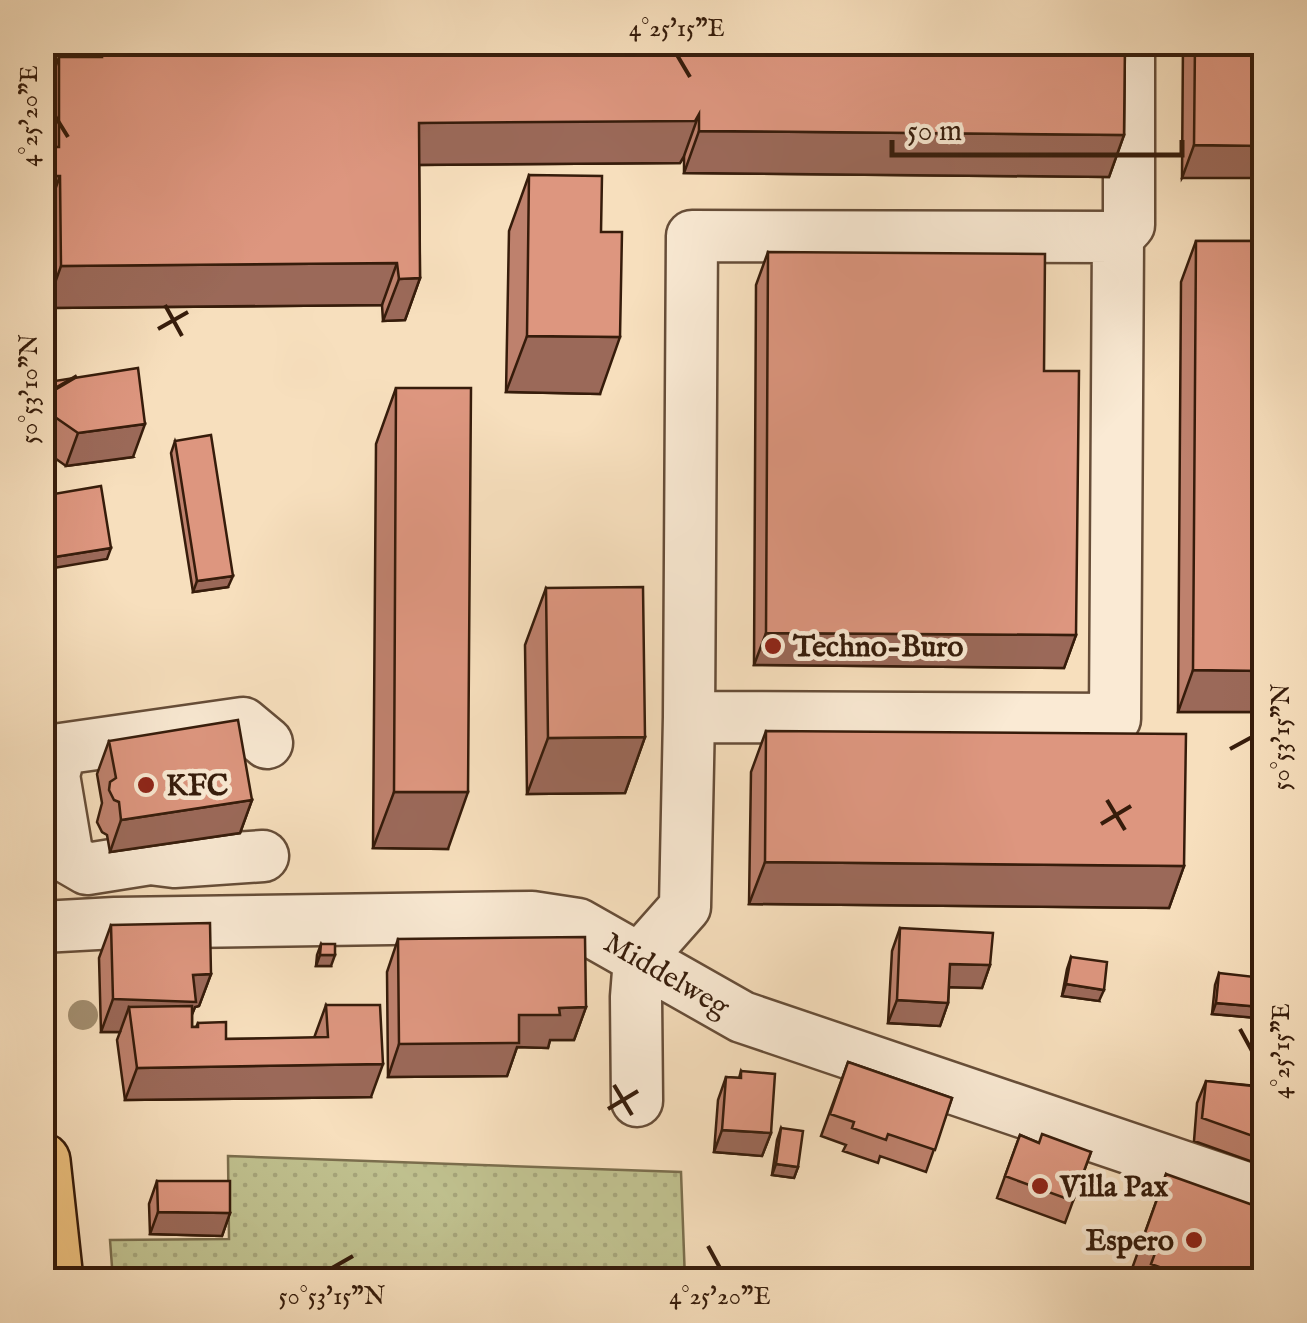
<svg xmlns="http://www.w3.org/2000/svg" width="1307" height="1323" font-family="'IM FELL English',serif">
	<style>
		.grass { fill: url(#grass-dots); stroke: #7b6e4d; stroke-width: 2.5 }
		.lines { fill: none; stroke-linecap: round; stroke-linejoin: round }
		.minor-casing { stroke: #664d38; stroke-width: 55 }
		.major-casing { stroke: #361c0b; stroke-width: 60 }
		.minor { stroke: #faead4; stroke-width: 50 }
		.major { stroke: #ecc07e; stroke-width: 55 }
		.tree { fill: #a38f71 }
		.wall { fill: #be816d; stroke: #361c0b; stroke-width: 2.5 }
		.shaded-wall { fill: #9b6959; stroke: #361c0b; stroke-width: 2.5 }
		.building { fill: #dd967f; stroke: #361c0b; stroke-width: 2.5 }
		.ticks { fill: none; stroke: #361c0b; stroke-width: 4 }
		.poi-dot { fill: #8f2418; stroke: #faead4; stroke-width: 4 }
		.labels { text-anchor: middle; stroke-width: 9; stroke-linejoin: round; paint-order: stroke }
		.poi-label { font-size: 30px; font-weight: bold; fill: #361c0b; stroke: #faead4; text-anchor: start }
		.street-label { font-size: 30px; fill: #361c0b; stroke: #faead4 }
		.neatline { fill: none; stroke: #361c0b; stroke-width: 4 }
		.ticks-label { font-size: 25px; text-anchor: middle; fill: #361c0b }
	</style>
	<defs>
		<pattern id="grass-dots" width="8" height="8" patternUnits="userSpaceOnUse" patternTransform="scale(2.5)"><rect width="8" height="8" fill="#c0c18f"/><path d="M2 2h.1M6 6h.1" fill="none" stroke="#a6a57a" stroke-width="1.8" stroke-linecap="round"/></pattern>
	</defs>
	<rect width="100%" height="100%" fill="#f7dfbd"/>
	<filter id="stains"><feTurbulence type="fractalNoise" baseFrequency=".002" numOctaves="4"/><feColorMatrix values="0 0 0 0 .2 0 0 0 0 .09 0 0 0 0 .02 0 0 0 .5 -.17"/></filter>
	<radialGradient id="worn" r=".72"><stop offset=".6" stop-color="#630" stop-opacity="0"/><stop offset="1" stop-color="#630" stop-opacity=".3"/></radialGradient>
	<!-- grass -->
	<path class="grass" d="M228,1156L681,1172L685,1280H113L110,1240L229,1239Z"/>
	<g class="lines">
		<!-- minor casing -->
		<g class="minor-casing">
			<path id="minor" d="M692,236L1118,237L1115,719L689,717Z
				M1118,237L1129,225V42
				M263,856L174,862L150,859L87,869L68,858L54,775L61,749L243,723L267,743
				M42,927L115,923L532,917L578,924L742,1017L1264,1194
				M637,1101L636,997L639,959L685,907L689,717"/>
		</g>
		<!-- major casing -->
		<g class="major-casing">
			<path id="major" d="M42,1161L55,1280"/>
		</g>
		<!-- minor -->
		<use href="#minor" class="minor"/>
		<!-- major -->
		<use href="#major" class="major"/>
	</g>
	<!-- trees -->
	<circle class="tree" cx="83" cy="1015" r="15"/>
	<!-- wall -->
	<path class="wall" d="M86,42H1125L1124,135L1109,177L684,173V156L680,163L419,165L420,278L405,320L383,321L382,305L46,308L45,218H42L44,99L59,57H86Z
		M1183,42H1264L1182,178Z
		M529,175L601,232L600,394L506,392L509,231Z
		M1196,241H1264V712H1178L1181,282Z
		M768,252L1044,371L1076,635L1064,668L754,665L756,285Z
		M42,383L133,457L66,466L42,449Z
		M396,388L448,849L373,848L376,444Z
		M175,441L228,587L193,592L171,453Z
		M546,588L645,737L625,793L527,794L525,645Z
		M766,731L1184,866L1169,908L749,904L751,772Z
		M109,741L252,800L240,833L110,852L107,835L102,832L97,822L102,803L97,774Z
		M111,925L211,974L199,1006L195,1007L192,1014V1027H196L198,1023L226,1039L314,1038L326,1005L371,1097L125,1100L117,1040L120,1032H101L99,958Z
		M900,928L990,965L982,988L949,987L948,1003L940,1026L888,1023L892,951Z
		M398,939L586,1007L574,1040H550L548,1048L517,1047L507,1076L388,1077L387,972Z
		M321,944L331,966H316L317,955Z
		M1071,957L1099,1001L1062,996L1067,969Z
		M1219,973L1257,1018L1212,1014L1215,985Z
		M1264,1050V1166L1194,1141L1197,1103L1206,1081L1257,1086L1260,1061Z
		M848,1062L952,1098L926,1172L880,1156L878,1163L843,1151L846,1145L821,1136Z
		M741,1071L771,1133L762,1156L714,1152L718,1100L726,1077L739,1078Z
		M781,1128L798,1167L794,1178L772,1175L777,1140Z
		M1020,1135L1039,1143L1091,1152L1065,1223L997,1198Z
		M1166,1174L1264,1280H1143L1129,1277Z
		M157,1181L230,1213L222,1236L150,1234L149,1204Z"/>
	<!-- shaded-wall -->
	<path class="shaded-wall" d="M699,114L684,156L680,163L404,165L419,123Z
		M699,131L1124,135L1109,177L684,173Z
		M1194,145L1264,146V178H1182Z
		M52,176H60L45,218H42V203Z
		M397,263L382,305L46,308L61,266Z
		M420,278L405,320L383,321L399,279Z
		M527,336L620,337L600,394L506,392Z
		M145,424L133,457L66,466L78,433Z
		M111,548L107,559L42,570V559Z
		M233,576L228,587L193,592L197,581Z
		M766,633L1076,635L1064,668L754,665Z
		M1193,670L1264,671V712H1178Z
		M645,737L625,793L527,794L548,738Z
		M394,792H468L448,849L373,848Z
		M252,800L240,833L110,852L121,820Z
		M765,862L1184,866L1169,908L749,904Z
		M320,955H335L331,966H316Z
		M950,964L990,965L982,988L942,987Z
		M211,974L199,1006L195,1007L184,1035L129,1007L120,1032H101L113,999L193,975Z
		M1066,984L1104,990L1099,1001L1062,996Z
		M897,1000L948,1003L940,1026L888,1023Z
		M1216,1003L1261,1007L1257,1018L1212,1014Z
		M586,1007L574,1040H550L548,1048L517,1047L507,1076L388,1077L399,1044L519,1015L559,1008Z
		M383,1064L371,1097L125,1100L137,1068Z
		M722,1130L771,1133L762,1156L714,1152Z
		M776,1164L798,1167L794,1178L772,1175Z
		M158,1212L230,1213L222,1236L150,1234Z"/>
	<!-- building -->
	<path class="building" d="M101,42H1125L1124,135L699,131V114L695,121L419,123L420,278L399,279L397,263L61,266L60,176H52V147H59V57H102Z
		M1195,42H1264V146L1194,145Z
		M529,175L602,176L601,232H622L620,337L527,336Z
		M1196,241H1264V671L1193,670Z
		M768,252L1045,254L1044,371H1079L1076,635L766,633Z
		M138,368L145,424L78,433L42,408V383Z
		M396,388H471L468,792H394Z
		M211,435L233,576L197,581L175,441Z
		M101,486L111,548L42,559V496Z
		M643,587L645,737L548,738L546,588Z
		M238,720L252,800L121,820L119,802L114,800L109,790L110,782L116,778L109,741Z
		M766,731L1186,734L1184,866L765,862Z
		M210,923L211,974L193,975L196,1002L113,999L111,925Z
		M900,928L993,933L990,965L950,964L948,1003L897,1000Z
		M585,937L586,1007L559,1008L560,1015H519V1043L399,1044L398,939Z
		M321,944H335V955H320Z
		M1071,957L1107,962L1104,990L1066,984Z
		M1219,973L1264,978L1261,1007L1216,1003Z
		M326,1005H380L383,1064L137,1068L129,1007L192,1006V1027H198V1023L226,1022V1039L328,1037Z
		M1264,1050V1068L1261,1078Z
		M848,1062L952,1098L935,1150L888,1134L886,1140L852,1128L854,1122L830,1114Z
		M1264,1070V1140L1202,1118L1206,1081L1263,1087Z
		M741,1071L775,1074L771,1133L722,1130L726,1077L741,1078Z
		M781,1128L803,1131L798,1167L776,1164Z
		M1042,1134L1091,1152L1073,1201L1005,1176L1020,1135L1039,1143Z
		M1166,1174L1264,1209V1280H1195L1151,1264L1157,1248L1141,1244Z
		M157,1181H230V1213L158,1212Z"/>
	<!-- ticks -->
	<path class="ticks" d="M677,55L690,77M55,116L68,137M165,305L182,336M158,329L188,312M55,389L77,376M1230,749L1252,737M1107,800L1125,830M1101,824L1131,806M1240,1029L1252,1051M614,1085L632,1115M608,1109L638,1091M708,1246L720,1268M332,1268L353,1256"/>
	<!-- markers -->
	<g class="poi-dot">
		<circle cx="773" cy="646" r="10"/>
		<circle cx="146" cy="785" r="10"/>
		<circle cx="1040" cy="1186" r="10"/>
		<circle cx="1194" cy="1240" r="10"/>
	</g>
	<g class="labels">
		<!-- poi labels -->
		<g class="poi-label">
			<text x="793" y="656">Techno-Buro</text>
			<text x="166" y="795">KFC</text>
			<text x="1060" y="1196">Villa Pax</text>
			<text x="1174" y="1250" text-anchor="end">Espero</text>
		</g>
		<!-- street labels -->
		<g class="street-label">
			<text transform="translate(667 974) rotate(30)" y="10">Middelweg</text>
		</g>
	</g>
	<!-- margin -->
	<rect width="1307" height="1323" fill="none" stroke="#f7dfbd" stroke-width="110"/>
	<!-- scale -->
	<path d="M892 140v15h290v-15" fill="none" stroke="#361c0b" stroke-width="5"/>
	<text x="907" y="140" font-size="30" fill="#361c0b" stroke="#faead4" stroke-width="8" paint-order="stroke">50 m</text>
	<rect x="55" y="55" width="1197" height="1213" class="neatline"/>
	<g class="ticks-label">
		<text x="677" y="36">4°25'15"E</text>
		<text transform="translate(28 116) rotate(-90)" y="9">4°25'20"E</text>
		<text transform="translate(28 389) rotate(-90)" y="9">50°53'10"N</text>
		<text transform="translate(1280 737) rotate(-90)" y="9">50°53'15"N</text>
		<text transform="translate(1280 1051) rotate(-90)" y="9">4°25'15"E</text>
		<text x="332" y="1304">50°53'15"N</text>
		<text x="720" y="1304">4°25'20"E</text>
	</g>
	<rect width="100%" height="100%" filter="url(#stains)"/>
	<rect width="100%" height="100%" fill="url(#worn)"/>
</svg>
